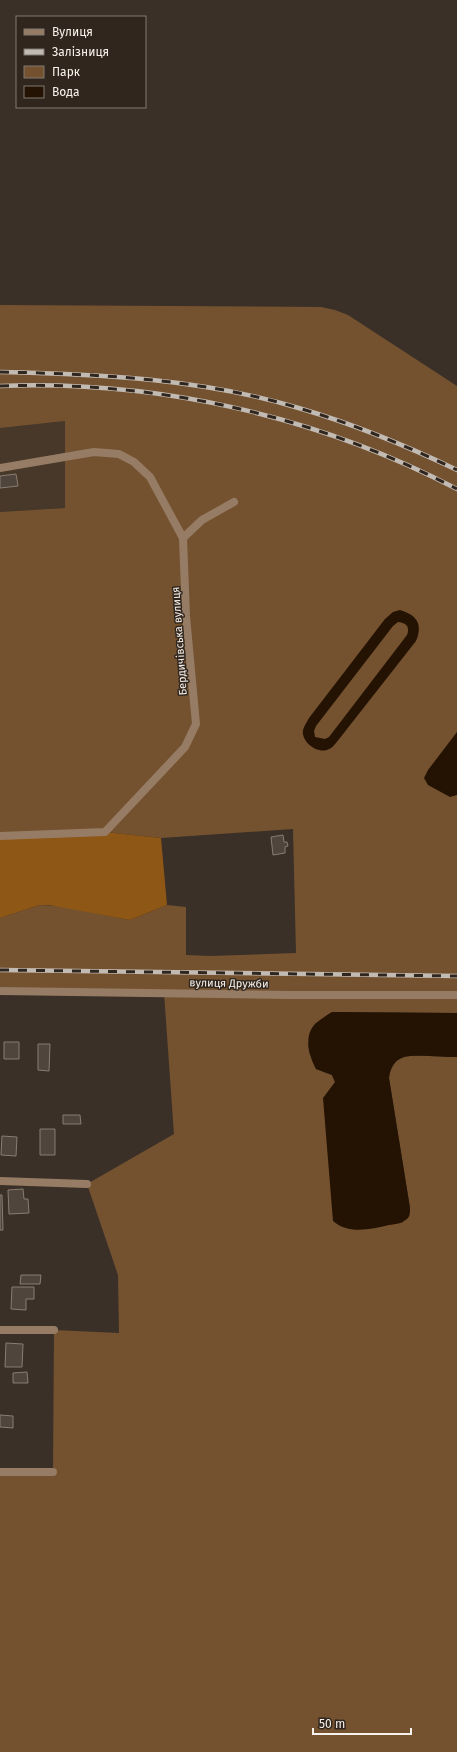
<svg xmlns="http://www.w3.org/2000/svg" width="457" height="1752" font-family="'Fira Sans',sans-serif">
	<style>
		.built { fill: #47382a }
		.green { fill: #745230 }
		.forest { fill: #8e5715 }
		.water { fill: #241202; fill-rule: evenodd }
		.building { fill: #50453c; stroke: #887d72 }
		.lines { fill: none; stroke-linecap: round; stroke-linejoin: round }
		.service { stroke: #967c64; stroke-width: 8 }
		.minor { stroke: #967c64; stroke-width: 8 }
		.tertiary { stroke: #967c64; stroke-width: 8 }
		.rail-casing { stroke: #c2bbb4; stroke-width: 4.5 }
		.rail { stroke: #30261d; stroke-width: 3; stroke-dasharray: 9; stroke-linecap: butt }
		.labels { text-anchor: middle; stroke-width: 3; stroke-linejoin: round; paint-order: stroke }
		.street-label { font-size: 11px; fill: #f8f2ec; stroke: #30261d }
	</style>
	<rect width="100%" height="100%" fill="#3a3027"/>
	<!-- built -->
	<path class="built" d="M65,421V508L0,512V428Z"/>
	<!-- green -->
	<path class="green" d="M0,305L321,307L335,310L348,315L457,386V1013L332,1012L308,1044L309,1052L316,1069L332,1075L335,1082L410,1208L389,1078C390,1069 394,1060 404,1057C412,1054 446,1057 457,1057V1752H0V1472H53L54,1330L119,1333L118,1275L87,1184L174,1134L164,993L0,991V918L40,905L60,906L130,920L167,905L186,907V955L210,956L296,953L293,829L161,838L105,832L0,836V512L65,508V421L0,428Z"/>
	<!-- forest -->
	<path class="forest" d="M105,832L161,838L167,905L130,920L49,905H40L0,918V836Z"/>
	<!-- water -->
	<path class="water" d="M400,610C417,615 423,624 416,641L336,743C334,745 332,748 329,749C318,755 301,742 303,730C304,726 307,722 309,718L385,619L393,612ZM398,622C407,623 410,627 407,635L329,737L325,739L315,737L314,731L316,726L393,626Z
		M457,732V795L450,797L428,785L424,778L428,770Z
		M332,1012L457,1013V1057C446,1057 412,1054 404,1057C394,1060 390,1069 389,1078L410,1208C410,1214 410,1218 404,1221C401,1224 394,1224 389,1225C371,1229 349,1235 333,1221L323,1098L335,1082L332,1075L316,1069C309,1056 303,1035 316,1023C321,1019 327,1015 332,1012Z"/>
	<!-- building -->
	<path class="building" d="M16,474L18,486L0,488V476Z
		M283,835L284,842H287L288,846L285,847V853L273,855L271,837Z
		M4,1042H19V1059H4Z
		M38,1044H50L49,1071L38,1070Z
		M63,1115H80L81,1124H63Z
		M40,1129H55V1155H40Z
		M2,1136L17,1137L16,1156L1,1155Z
		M23,1189L24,1199H28L29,1213L9,1214L8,1190Z
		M0,1195H2L3,1230H0Z
		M21,1275H41L40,1284H20Z
		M12,1287H34V1299H26V1310L11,1309Z
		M6,1343L23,1344L22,1367H5Z
		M27,1372L28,1383H13V1373Z
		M0,1415L13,1416V1428L0,1427Z"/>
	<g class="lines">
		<!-- service -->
		<path class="service" d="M183,538L202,520L234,502"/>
		<!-- minor -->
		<path class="minor" d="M0,468L94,452L119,454L134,462L150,477L183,538L186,616L196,724L185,747L105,832L0,836
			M0,1181L87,1184
			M0,1330H54
			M0,1472H53"/>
		<!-- tertiary -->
		<path class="tertiary" d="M0,991L289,995H457"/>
		<!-- rail casing -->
		<g class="rail-casing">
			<path id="rail" d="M0,372C101,374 205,379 302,409C356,425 407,446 457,470
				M0,386C158,380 317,416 457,489
				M0,970L457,976"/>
		</g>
		<!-- rail -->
		<use href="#rail" class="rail"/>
	</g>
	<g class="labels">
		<!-- street labels -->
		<g class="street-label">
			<text transform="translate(179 641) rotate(-94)" y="4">Бердичівська вулиця</text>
			<text transform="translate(229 983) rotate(1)" y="4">вулиця Дружби</text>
		</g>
	</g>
	<!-- legend -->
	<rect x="16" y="16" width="130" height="92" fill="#30261d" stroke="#807870"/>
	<rect x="24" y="29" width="20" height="6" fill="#967c64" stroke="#807870"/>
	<text x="52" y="36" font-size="12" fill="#f8f2ec">Вулиця</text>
	<rect x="24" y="49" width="20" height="6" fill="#c2bbb4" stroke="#807870"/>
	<text x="52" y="56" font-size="12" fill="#f8f2ec">Залізниця</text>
	<rect x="24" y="66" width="20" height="12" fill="#745230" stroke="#807870"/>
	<text x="52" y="76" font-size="12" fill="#f8f2ec">Парк</text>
	<rect x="24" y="86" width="20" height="12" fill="#241202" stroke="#807870"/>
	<text x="52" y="96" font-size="12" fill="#f8f2ec">Вода</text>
	<!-- scale -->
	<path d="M313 1728v6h98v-6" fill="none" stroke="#f8f2ec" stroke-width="2"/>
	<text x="319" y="1728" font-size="12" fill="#f8f2ec" stroke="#30261d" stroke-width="3" paint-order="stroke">50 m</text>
</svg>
